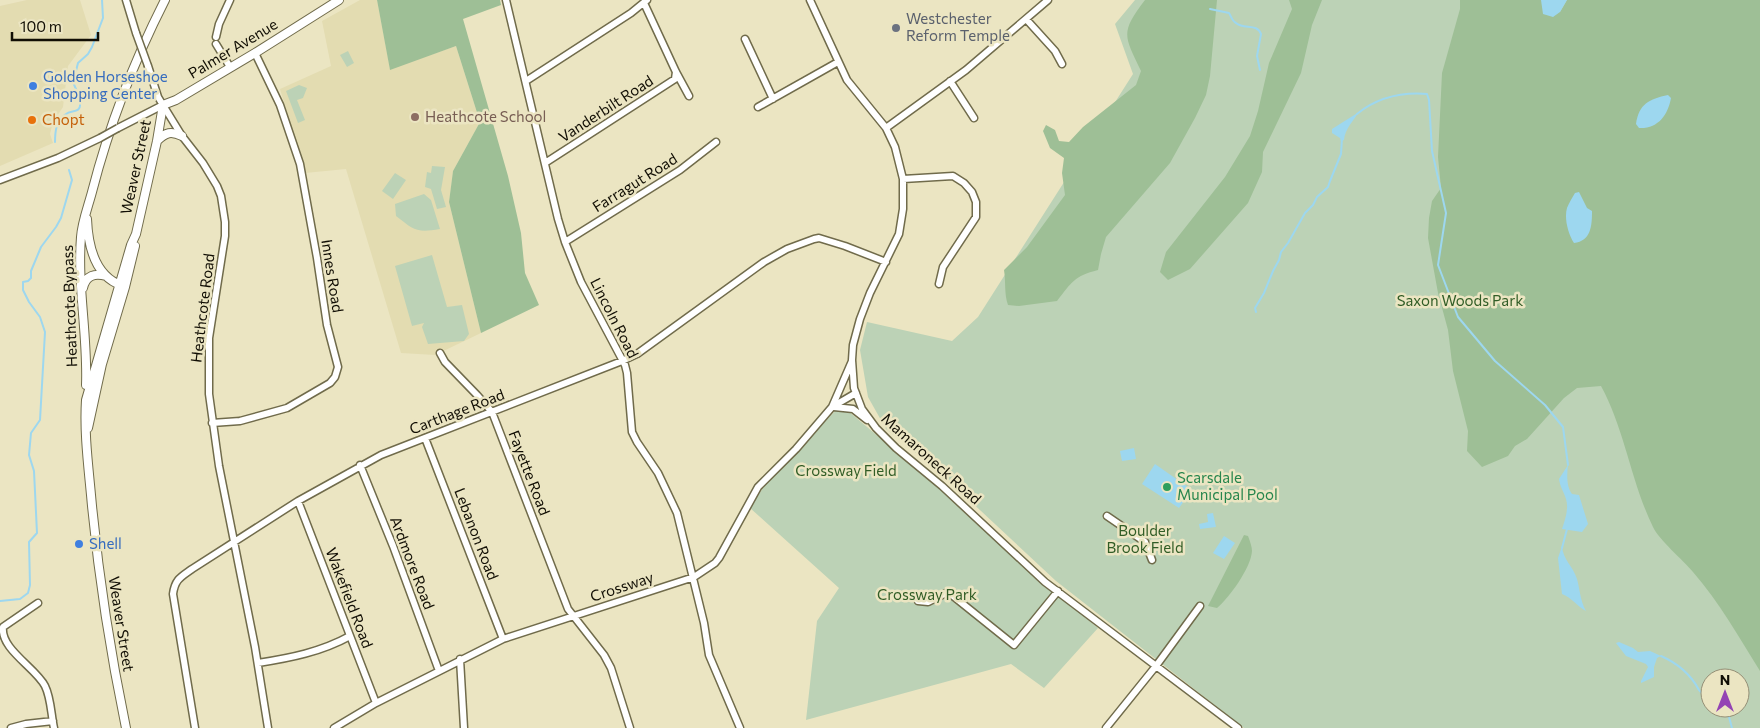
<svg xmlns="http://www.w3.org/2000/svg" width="1760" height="728" font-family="Commissioner,sans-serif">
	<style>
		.built { fill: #e3dcb1 }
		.green { fill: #bcd2b6; fill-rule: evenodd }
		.forest { fill: #9ebf96 }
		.water { fill: #9dd7ef }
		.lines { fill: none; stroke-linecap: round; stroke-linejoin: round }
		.stream { stroke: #9dd7ef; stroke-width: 2 }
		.minor-casing { stroke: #706b4b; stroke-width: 9 }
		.major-casing { stroke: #706b4b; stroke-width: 10 }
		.minor { stroke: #fff; stroke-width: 6 }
		.major { stroke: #fff; stroke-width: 8 }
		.minor-bridge-casing { stroke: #706b4b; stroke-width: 9; stroke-linecap: butt }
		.minor-bridge { stroke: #fff; stroke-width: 6 }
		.worship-dot { fill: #6b7280; stroke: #ebe5c2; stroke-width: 2 }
		.shop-dot { fill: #3f7fe0; stroke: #ebe5c2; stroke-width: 2 }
		.education-dot { fill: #8d6e63; stroke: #ebe5c2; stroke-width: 2 }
		.food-dot { fill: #e8710a; stroke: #ebe5c2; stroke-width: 2 }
		.leisure-dot { fill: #2e9e5b; stroke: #ebe5c2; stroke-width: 2 }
		.labels { text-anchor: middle; stroke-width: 5; stroke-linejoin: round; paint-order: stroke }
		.worship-label { font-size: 15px; fill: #5b616d; stroke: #ebe5c2; text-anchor: start }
		.street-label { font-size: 15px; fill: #110e04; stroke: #ebe5c2 }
		.shop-label { font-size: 15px; fill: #366cbe; stroke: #ebe5c2; text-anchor: start }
		.education-label { font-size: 15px; fill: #785e54; stroke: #ebe5c2; text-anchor: start }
		.food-label { font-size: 15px; fill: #c56008; stroke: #ebe5c2; text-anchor: start }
		.park-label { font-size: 15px; fill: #315d26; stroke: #ebe5c2 }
		.leisure-label { font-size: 15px; fill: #27864d; stroke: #ebe5c2; text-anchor: start }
	</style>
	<rect width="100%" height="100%" fill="#ebe5c2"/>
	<!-- built -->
	<path class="built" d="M27,0H80L91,35L68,66L63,107L53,122L50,134L53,143L0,166V6Z
		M360,0H377L390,69L456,46L480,122L453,171L449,202L481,333L435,355L401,353L346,169L305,173L280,89L331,66L322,21Z"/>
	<!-- green -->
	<path class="green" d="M1135,0H1760V728H1244L1056,581L936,469L886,429L868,397L860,350L867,322L952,341L978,317L1133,74L1115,24ZM1710,678H1740V708H1710Z
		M348,51L354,63L347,67L340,55Z
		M299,85L307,88L303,98L297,100L305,120L298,123L286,91Z
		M432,166L445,167L441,190L446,207L437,209L431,189L425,187L427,172L431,173Z
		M395,173L406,180L393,199L382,191Z
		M424,194L431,200L440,229C416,233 414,230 396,216L395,204Z
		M432,255L447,307L462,305L469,334L464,341L428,344L422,327L424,323L412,326L395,266Z
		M841,405L969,513L1034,574L1098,628L1044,688L1011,664L806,720L817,621L839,588L750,508L767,482Z"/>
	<!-- forest -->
	<path class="forest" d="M377,0H500L501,5L463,19L508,176L521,233L525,273L539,305L481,333L449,202L453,171L480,122L456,46L390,70Z
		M1145,0H1217L1210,76L1206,95L1195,118L1170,163L1106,237L1101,254L1098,270C1074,276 1072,282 1057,301L1019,306L1008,305C1004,294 1006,282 1004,270L1027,247L1065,195L1062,173L1064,158L1050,148L1043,131L1046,125L1055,130L1059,141L1069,142L1083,127L1136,85L1141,71C1124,35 1120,33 1145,0Z
		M1289,0H1322L1312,25L1301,73L1263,152L1262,172L1248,203L1190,269L1168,280L1160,272L1166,252L1225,177L1250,136L1258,111L1269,63L1292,9Z
		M1460,0H1541L1560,12L1567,0H1760V671C1739,637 1719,602 1693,572C1683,560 1659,540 1653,527C1631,482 1625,430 1601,386L1577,388L1564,398L1527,439L1515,446L1508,456L1482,467L1467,451L1468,431L1453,371L1448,330L1438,293L1428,238L1429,218L1432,201L1441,188L1438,157L1442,73L1460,9Z
		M1244,535L1248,536C1250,541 1252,547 1252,551C1251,568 1229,598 1217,608L1208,606Z"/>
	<!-- water -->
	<path class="water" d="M1541,0H1567L1560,12L1553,17L1543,14Z
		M1668,95L1671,98C1668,115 1658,129 1639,128L1636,124C1639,104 1649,99 1668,95Z
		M1359,112C1353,121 1345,129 1344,140L1341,141L1340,138L1332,133V129Z
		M1579,192L1587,208L1592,211C1592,226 1591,241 1574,243C1568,234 1564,218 1567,208C1569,203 1572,198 1575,193Z
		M1134,448L1136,459L1122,461L1120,451Z
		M1155,464L1192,490L1179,508L1142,484Z
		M1568,465C1567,474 1566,486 1572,494L1579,495L1588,524L1582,532L1562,529C1565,520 1569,509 1566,499C1564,492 1560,487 1559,479Z
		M1213,513L1216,527L1200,529L1199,524L1208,522L1207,514Z
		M1224,536L1235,543L1224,559L1213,553Z
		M1562,546C1563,560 1573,566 1577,579C1580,590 1580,600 1586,611C1577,606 1571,597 1562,594L1558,558Z
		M1619,642L1633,648L1638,652L1650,651L1661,656L1657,658L1654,667V677L1641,683V681L1648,667L1646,664L1626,656L1616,643Z"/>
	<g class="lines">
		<!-- stream -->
		<path class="stream" d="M1210,9L1229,13C1231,16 1232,21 1236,23C1244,30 1257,23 1261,34L1257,56L1260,70
			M1357,114C1378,97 1401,92 1427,94L1429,100L1432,151L1446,213L1438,265L1458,317L1495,361L1545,405L1563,427L1568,465
			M55,142C55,132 56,120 66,114C71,110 81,113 80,104C80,95 74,86 71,77L76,71L78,63L88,54L92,47L103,18L102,0
			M1256,312L1255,308L1264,293L1273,271L1279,260L1281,252L1288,243L1305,213L1313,205L1317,197L1328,187L1330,181L1341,154L1342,138
			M1562,548L1567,529
			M0,601L20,599L28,593L30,585L29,542L37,533L34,471L29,455L31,433L40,420L45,332L40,317L29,302L23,290V282L28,281L31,278V271L41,247L56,227L61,218L72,180L69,170
			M1661,656C1677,663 1691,675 1699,690C1702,694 1707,698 1710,702
			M1716,708L1729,717L1732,728"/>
		<!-- minor casing -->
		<g class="minor-casing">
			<path id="minor" d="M126,0L136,33
				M506,0L558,219L565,242L581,282L625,365L627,373L632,432L637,442L658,473L677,513L704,623L709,655L740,728
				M810,0L847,80L886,128L895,147L903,179V209L899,234L870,293L860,319L853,345L852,360L854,388L862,409L876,428L896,448L942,486L1045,582L1238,728
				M644,3L676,72L689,96
				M1026,19L1055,51L1062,64
				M216,37L219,24L230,0
				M745,39L773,99
				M216,44L230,67
				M148,66L158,97L182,136L203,163L217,186L221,196L225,222V236L209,338V394L219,466L255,647L268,728
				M526,81L631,13L647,0
				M950,81L974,118
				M758,107L838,62
				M118,128L163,105
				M886,128L966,70L1048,0
				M545,163L675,79L676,72
				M903,179L953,176L964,183L972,192L976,202V217L943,267L939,284
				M0,180L58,158L100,138
				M565,242L680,170L716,142
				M440,353L445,362L477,395L492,412L568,609L604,655L611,668L630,728
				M832,407L852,361
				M834,407L853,409L867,420
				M212,423L240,421L287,408L330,383L335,377L338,367L327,325L317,258L300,164L280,105L255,53
				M425,438L503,639
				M360,465L393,546L439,671
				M298,501L376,703
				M1107,516L1145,542L1152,560
				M918,601L928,602L948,592L1014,645L1058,591
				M38,603L3,627C0,649 36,668 45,686C51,698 51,714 54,728
				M460,659L464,728
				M258,663C290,658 321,652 350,636
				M11,728L26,724L53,721
				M195,728L173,594C175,579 181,577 192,569L298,501L381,455L622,361L637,354L764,262L787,249L814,239L819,238L845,246L886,262
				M334,728L376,703L503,639L694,577L715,563L719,558L758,487L796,449L832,407L856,393
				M1106,728L1156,666L1200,606"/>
		</g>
		<!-- major casing -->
		<g class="major-casing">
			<path id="major" d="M157,141C166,132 171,131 182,136
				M87,219C88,245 95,277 123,286
				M83,288C86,275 95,273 106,276
				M86,385C88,336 77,286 81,237C82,222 88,207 92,192C109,126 134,61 165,0
				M88,428L102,364L125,287L135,246
				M126,728C110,651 98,573 91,495C88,463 84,431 86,400L131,245L136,234L157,141L163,105L176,100L255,53L339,0"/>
		</g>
		<!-- minor -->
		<use href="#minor" class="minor"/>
		<!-- major -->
		<use href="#major" class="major"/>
		<!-- minor-bridge casing -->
		<g class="minor-bridge-casing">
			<path id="minor-bridge" d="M136,33L148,66
				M100,138L118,128"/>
		</g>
		<!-- minor-bridge -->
		<use href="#minor-bridge" class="minor-bridge"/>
	</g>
	<!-- markers -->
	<circle class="worship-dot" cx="896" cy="28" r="5"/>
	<g class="shop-dot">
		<circle cx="33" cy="86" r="5"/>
		<circle cx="79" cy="544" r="5"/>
	</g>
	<circle class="education-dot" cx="415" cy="117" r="5"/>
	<circle class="food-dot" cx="32" cy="120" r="5"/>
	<circle class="leisure-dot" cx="1167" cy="487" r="5"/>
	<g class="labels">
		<!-- worship labels -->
		<g class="worship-label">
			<text x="906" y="24">Westchester<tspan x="906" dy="17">Reform Temple</tspan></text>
		</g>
		<!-- street labels -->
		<g class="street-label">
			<text transform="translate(233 49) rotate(-31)" y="5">Palmer Avenue</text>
			<text transform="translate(606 109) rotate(-33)" y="5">Vanderbilt Road</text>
			<text transform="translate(136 167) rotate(-78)" y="5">Weaver Street</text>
			<text transform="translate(635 183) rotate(-32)" y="5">Farragut Road</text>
			<text transform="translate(332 276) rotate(81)" y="5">Innes Road</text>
			<text transform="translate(70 306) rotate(-92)" y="5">Heathcote Bypass</text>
			<text transform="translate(203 308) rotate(-83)" y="5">Heathcote Road</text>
			<text transform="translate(614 318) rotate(63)" y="5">Lincoln Road</text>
			<text transform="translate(457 412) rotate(-21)" y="5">Carthage Road</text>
			<text transform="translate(931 459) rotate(42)" y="5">Mamaroneck Road</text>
			<text transform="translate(529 473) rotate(69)" y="5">Fayette Road</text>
			<text transform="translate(476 534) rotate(69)" y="5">Lebanon Road</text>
			<text transform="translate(412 563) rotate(69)" y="5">Ardmore Road</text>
			<text transform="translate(622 587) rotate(-18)" y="5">Crossway</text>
			<text transform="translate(349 598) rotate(69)" y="5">Wakefield Road</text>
			<text transform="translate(121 624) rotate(81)" y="5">Weaver Street</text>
		</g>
		<!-- shop labels -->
		<g class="shop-label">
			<text x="43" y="82">Golden Horseshoe<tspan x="43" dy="17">Shopping Center</tspan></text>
			<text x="89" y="549">Shell</text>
		</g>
		<!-- education labels -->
		<g class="education-label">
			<text x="425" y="122">Heathcote School</text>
		</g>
		<!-- food labels -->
		<g class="food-label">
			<text x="42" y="125">Chopt</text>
		</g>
		<!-- park labels -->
		<g class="park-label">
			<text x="1460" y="306">Saxon Woods Park</text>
			<text x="846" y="476">Crossway Field</text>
			<text x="1145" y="536">Boulder<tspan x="1145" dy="17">Brook Field</tspan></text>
			<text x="927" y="600">Crossway Park</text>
		</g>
		<!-- leisure labels -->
		<g class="leisure-label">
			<text x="1177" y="483">Scarsdale<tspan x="1177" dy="17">Municipal Pool</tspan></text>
		</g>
	</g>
	<!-- north arrow -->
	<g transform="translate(1725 693)"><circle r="24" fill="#ebe5c2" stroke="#948f76"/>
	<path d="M0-4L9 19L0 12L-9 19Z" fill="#9444b4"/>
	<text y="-8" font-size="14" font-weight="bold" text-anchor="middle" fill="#110e04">N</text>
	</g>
	<!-- scale -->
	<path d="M12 32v8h86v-8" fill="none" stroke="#110e04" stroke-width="2.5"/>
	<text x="20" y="32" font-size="15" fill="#110e04" stroke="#ebe5c2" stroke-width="4" paint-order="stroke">100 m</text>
</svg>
